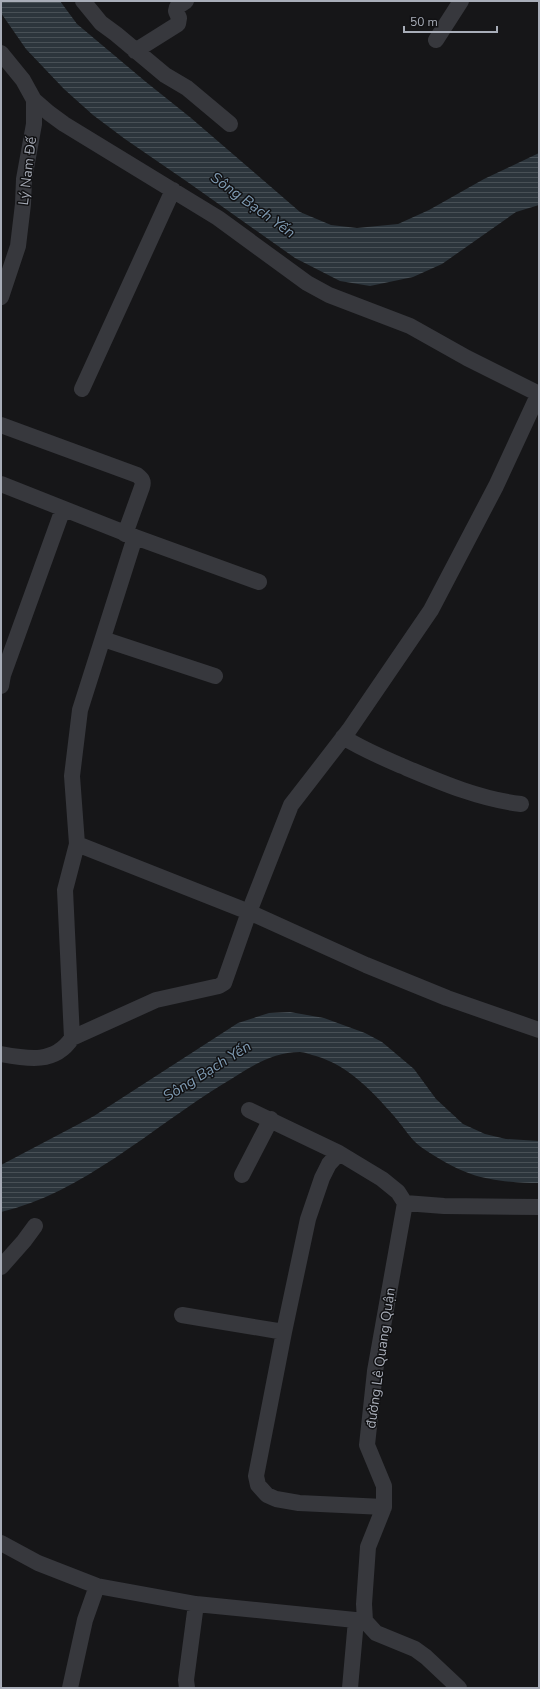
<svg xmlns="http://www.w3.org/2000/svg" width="540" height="1689" font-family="'Nunito Sans',sans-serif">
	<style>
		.water { fill: url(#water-rules) }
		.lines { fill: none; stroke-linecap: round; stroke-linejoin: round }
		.minor { stroke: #37383d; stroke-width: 16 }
		.labels { text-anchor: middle; stroke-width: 3; stroke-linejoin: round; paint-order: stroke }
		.street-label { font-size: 14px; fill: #a8adb8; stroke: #111113 }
		.water-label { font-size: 15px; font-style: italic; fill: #7f9bb3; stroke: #111113 }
	</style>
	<defs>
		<pattern id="water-rules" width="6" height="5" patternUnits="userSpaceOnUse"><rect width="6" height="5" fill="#2c353c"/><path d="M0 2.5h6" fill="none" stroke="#485056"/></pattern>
	</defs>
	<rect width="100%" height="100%" fill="#161618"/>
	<!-- water -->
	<path class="water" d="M1,1H60L77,24L146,82L191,118L300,212L331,225L357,228L398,224L429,210L484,179L539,153V205L516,212L442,264L413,277L370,286L340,281L295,258L189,183L125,139L93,115L64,89L26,49L1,13Z
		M290,1012L324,1018L365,1033L382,1042L414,1069L436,1099L463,1124L485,1134L506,1139L539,1141V1183C519,1183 490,1181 471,1174C454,1168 435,1157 421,1147C410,1139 403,1126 394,1116C372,1091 349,1066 316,1056C311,1055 305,1052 300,1052C270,1052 248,1069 223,1084C153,1127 81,1194 1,1212V1165L94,1116L238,1023L269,1013Z"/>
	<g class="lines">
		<!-- minor -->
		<path class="minor" d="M83,1L101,23L116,34L165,75L187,88L230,124
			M436,40L461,1
			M135,51L178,24L179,18L176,11L177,7L186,1
			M1,53L23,80L34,100V124L24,179L23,204L18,246L1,297
			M34,100L49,113L64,124L218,218L307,283L329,295L410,326L467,358L539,394
			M82,389L173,190
			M1,425L137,475C142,479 144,481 142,487L125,534
			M1,484L135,537L259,582
			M103,639L215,676
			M1,686L3,675L63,509
			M343,737C362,749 381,757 402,766C440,782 479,799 521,804
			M77,844L249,912L366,965L447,998L539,1030
			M72,1038L65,890L77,844L72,776L80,710L135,537
			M1,1054C28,1059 55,1064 72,1038L156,1000L219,986L224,983L249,912L291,805L349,730L431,610L496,486L539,393
			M249,1110L339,1153L382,1179L398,1192L405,1203L375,1371L367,1445L384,1486V1507L368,1547L364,1604L365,1621L376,1633L415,1649L426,1657L459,1688
			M339,1153L329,1164L322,1178L308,1219L284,1332L256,1476L258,1485L267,1495L276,1499L299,1503L384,1507
			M242,1175L271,1119
			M405,1203L444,1206L539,1207
			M1,1267L24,1241L35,1226
			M182,1315L284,1332
			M1,1543L38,1563L97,1586L196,1604L365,1621
			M70,1688L85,1620L97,1586
			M187,1688L186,1680L196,1604
			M350,1688L356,1620"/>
	</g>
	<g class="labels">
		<!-- street labels -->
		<g class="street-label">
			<text transform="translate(27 171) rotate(-83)" y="5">Lý Nam Đế</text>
			<text transform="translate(380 1358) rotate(-82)" y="5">đường Lê Quang Quận</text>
		</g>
		<!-- water labels -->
		<g class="water-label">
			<text transform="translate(253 205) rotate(36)" y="5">Sông Bạch Yến</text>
			<text transform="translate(207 1071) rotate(-32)" y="5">Sông Bạch Yến</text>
		</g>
	</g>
	<!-- border -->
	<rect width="540" height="1689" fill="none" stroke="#a8adb8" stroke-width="4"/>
	<!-- scale -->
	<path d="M404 26v6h93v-6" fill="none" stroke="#a8adb8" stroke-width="2"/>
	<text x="410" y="26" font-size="12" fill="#a8adb8" stroke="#111113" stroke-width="3" paint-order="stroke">50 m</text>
</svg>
